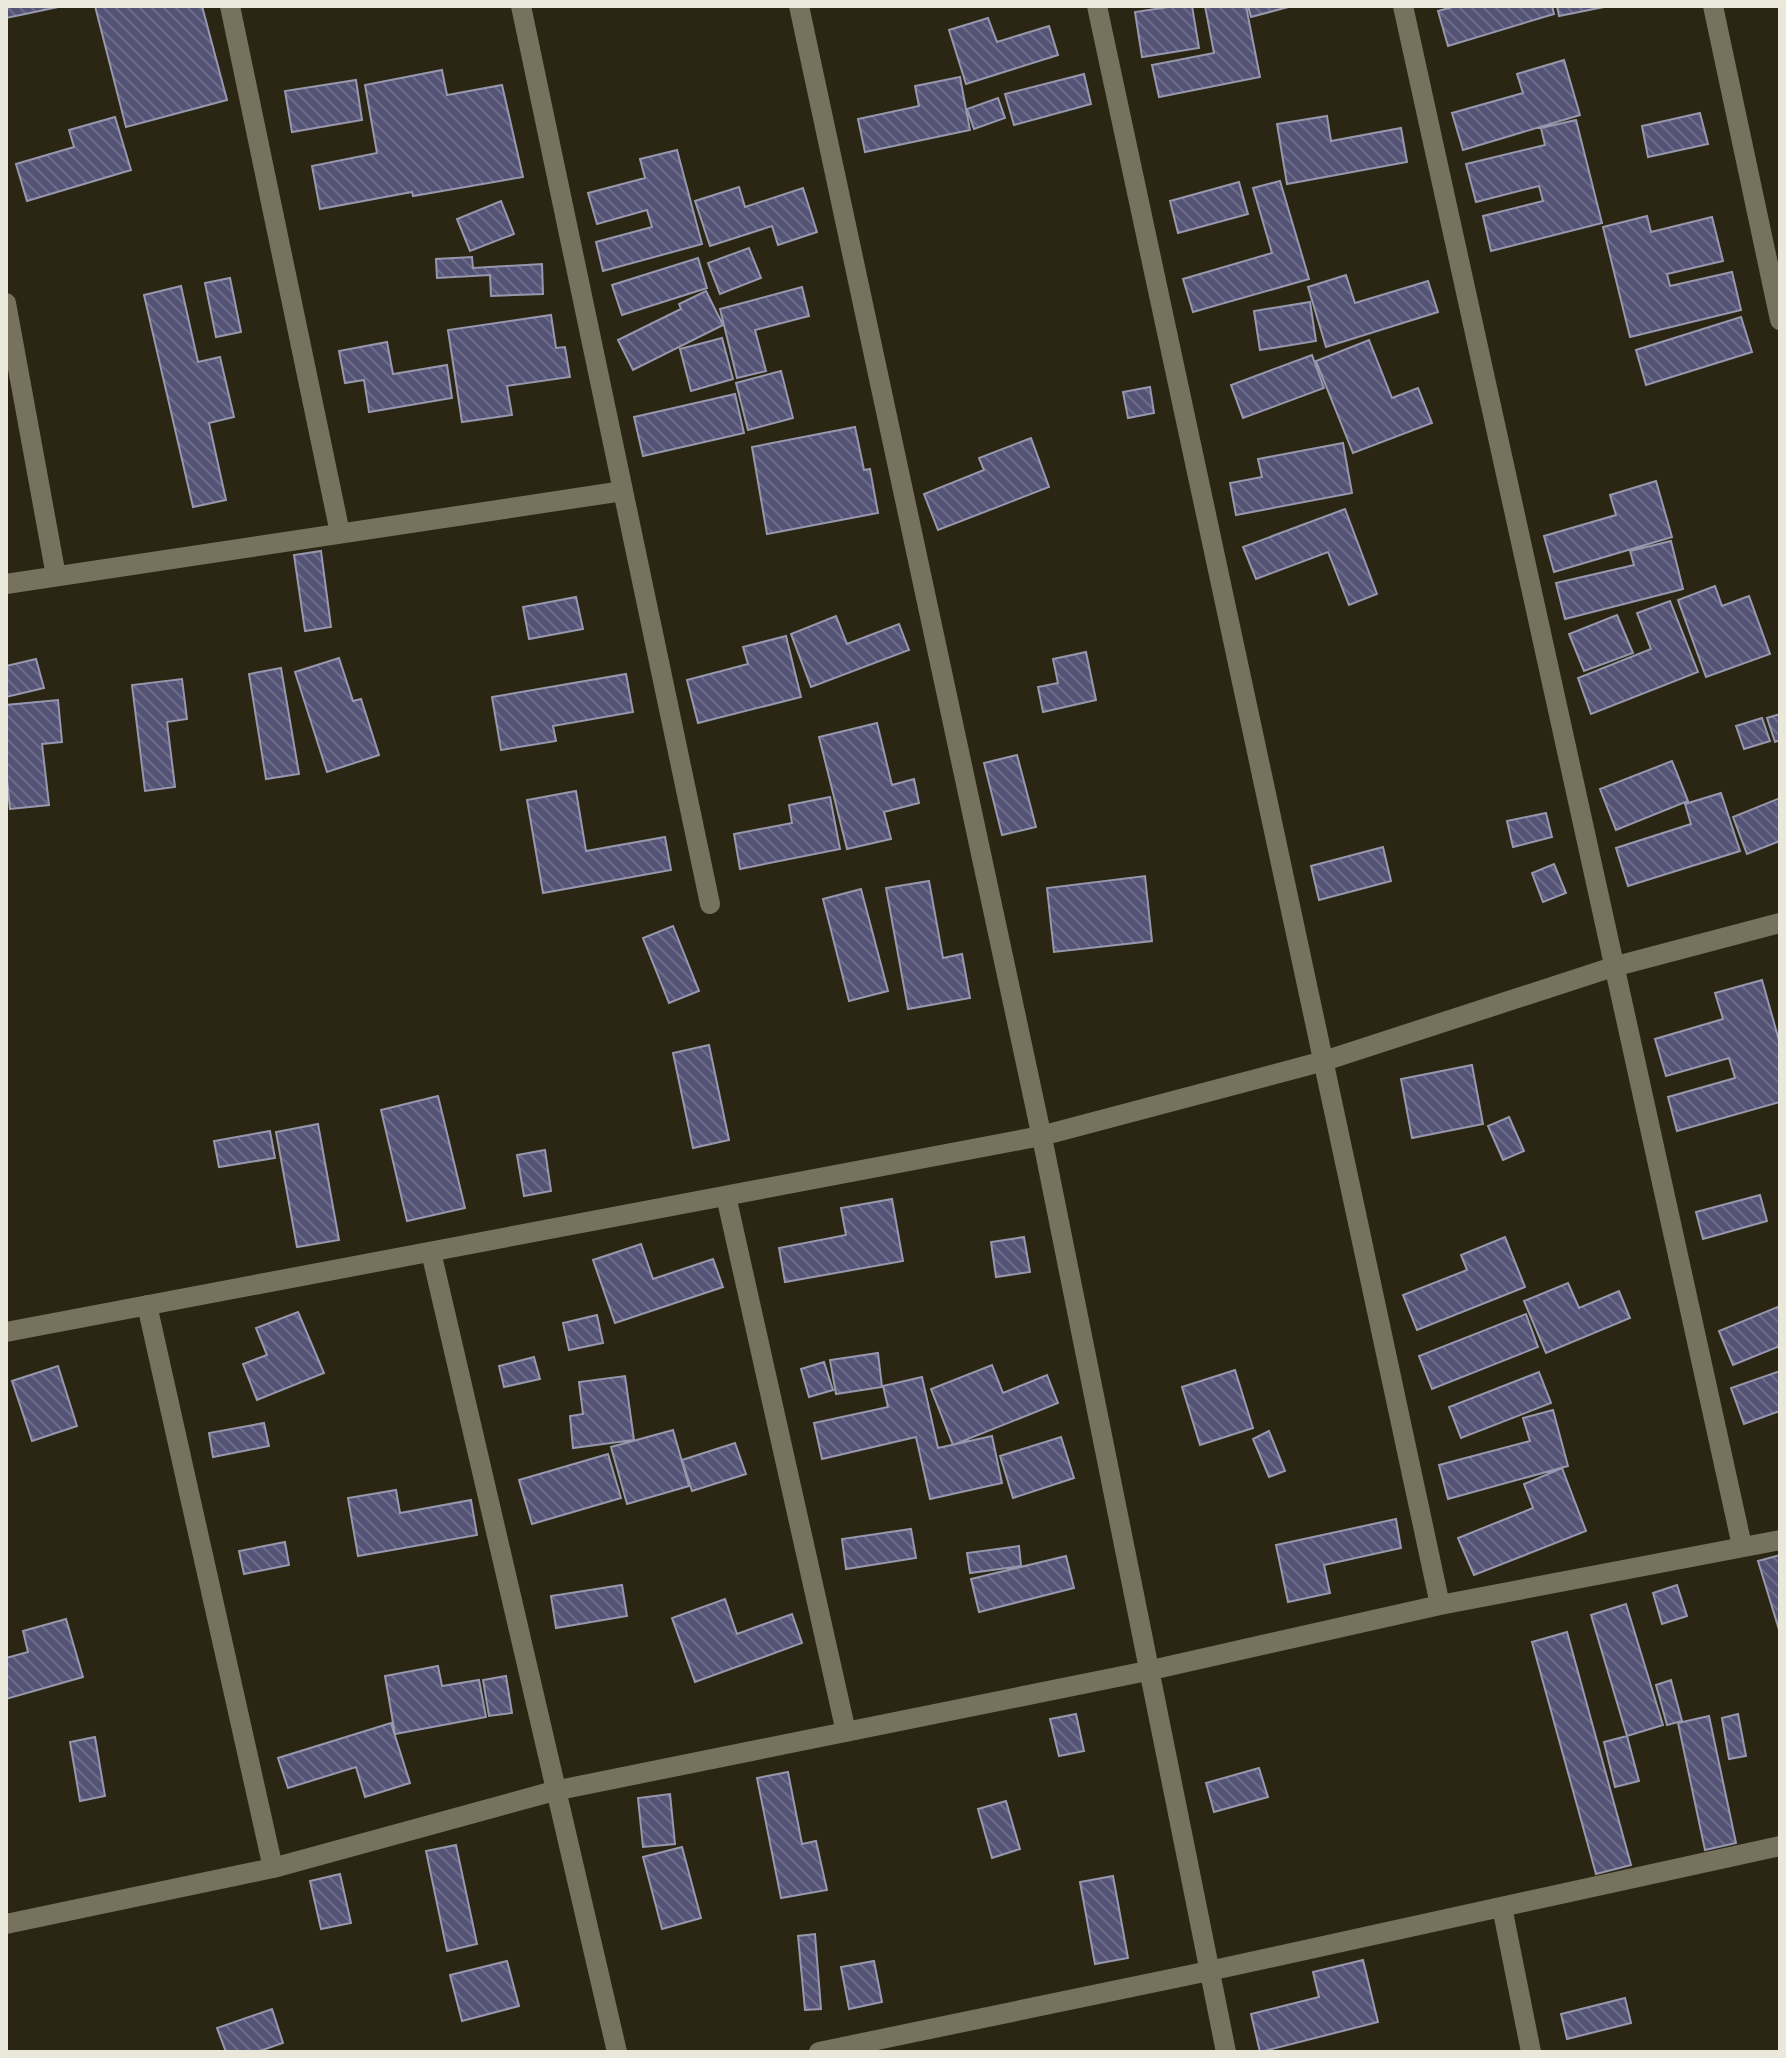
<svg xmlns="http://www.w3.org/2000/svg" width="1786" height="2058" font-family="Literata,serif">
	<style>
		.building { fill: url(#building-back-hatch); stroke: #9797ad; stroke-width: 2 }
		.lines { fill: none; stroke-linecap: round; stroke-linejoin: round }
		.minor { stroke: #77725d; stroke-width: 20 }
	</style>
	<defs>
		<pattern id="building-back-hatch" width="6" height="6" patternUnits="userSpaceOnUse" patternTransform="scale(2)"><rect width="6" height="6" fill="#545376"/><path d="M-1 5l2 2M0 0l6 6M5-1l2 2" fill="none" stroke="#6d6c89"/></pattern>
	</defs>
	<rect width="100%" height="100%" fill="#2a2613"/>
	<!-- building -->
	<path class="building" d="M6,6H63L6,18Z
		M95,6H202L227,100L126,127Z
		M1175,6H1192L1199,48L1142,57L1135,12Z
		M1205,6H1246L1260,77L1159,97L1152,65L1214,53Z
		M1248,6H1292L1251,17Z
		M1456,6H1552L1554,14L1448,46L1438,11Z
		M1557,6H1609L1559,16Z
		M988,18L997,42L1049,26L1058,55L966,84L949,30Z
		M1564,60L1580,115L1463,150L1452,113L1523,93L1517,74Z
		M442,70L447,95L502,85L523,177L413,196L412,192L320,209L312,166L377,153L365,85Z
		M1084,74L1091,104L1014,125L1005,94Z
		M960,77L970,130L865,152L858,119L919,106L915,86Z
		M356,80L362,120L292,132L285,91Z
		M998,98L1005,118L974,129L967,109Z
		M1700,113L1708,144L1648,157L1642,126Z
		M1327,116L1331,141L1401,128L1407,162L1287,184L1277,124Z
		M115,117L131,170L27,201L16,164L74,147L69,130Z
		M1576,120L1602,223L1491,251L1483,216L1543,201L1539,186L1476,202L1466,164L1545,145L1541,128Z
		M677,150L702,244L603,271L596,242L652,227L647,210L597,224L588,193L645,178L640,159Z
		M1280,181L1309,279L1193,312L1183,279L1272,253L1253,188Z
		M1239,182L1248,214L1178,233L1170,201Z
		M739,187L745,207L803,188L817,232L778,245L772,226L710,246L695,201Z
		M501,201L514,234L470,251L457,219Z
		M1647,216L1651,232L1712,217L1723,261L1667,274L1670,286L1732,272L1741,310L1630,337L1603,227Z
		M749,248L761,278L720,294L708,263Z
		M472,257L473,268L542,264L543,294L491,296L490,275L437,278L436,259Z
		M698,258L707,288L622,315L612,285Z
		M1346,275L1355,303L1428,281L1438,312L1326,347L1308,287Z
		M230,278L241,332L216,337L205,283Z
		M181,286L198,362L220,357L234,417L209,423L226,500L193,507L144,295Z
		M802,287L809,316L755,330L766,371L737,378L720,309Z
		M706,291L723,325L633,370L618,340L681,309L679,304Z
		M1310,302L1316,341L1260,350L1254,311Z
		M551,315L556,348L565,347L570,377L507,386L512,415L462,422L448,330Z
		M1741,317L1752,352L1646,385L1636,350Z
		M722,338L733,379L691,391L680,349Z
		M1369,340L1392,398L1418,388L1432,423L1353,453L1316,361Z
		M387,342L393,374L447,365L452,398L369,412L364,380L345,383L339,351Z
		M1312,355L1324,388L1243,418L1231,385Z
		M781,371L793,418L748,430L736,383Z
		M1150,387L1154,413L1128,418L1123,392Z
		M735,394L744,433L643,456L634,417Z
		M855,427L864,470L870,469L878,513L767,534L752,447Z
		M1031,438L1049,487L938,530L924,494L984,470L979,458Z
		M1343,443L1352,493L1236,515L1230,483L1262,477L1258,459Z
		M1656,481L1672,537L1554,572L1544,536L1616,515L1610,495Z
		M1345,509L1377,594L1349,605L1328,552L1256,579L1243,547Z
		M1671,541L1683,589L1565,619L1556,583L1634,565L1630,551Z
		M321,551L331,627L305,631L294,555Z
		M1715,586L1722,606L1749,596L1770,654L1706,677L1678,600Z
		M576,597L583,629L529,639L523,607Z
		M1670,601L1698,672L1591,714L1578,678L1651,649L1637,613Z
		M1617,615L1633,653L1584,671L1569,634Z
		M836,616L847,644L899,624L909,650L811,687L791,634Z
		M786,636L801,697L698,723L687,680L748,664L743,647Z
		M1086,652L1096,700L1043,712L1038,687L1058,683L1053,659Z
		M339,658L353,701L361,699L379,755L327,772L295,672Z
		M36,659L44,688L6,697V666Z
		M281,668L299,774L266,779L249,674Z
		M626,674L633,712L553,726L556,741L501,750L492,697Z
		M182,679L187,719L167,722L175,787L145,791L132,685Z
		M58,700L62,742L42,744L49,805L10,809L6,769V705Z
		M1780,714V740L1775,742L1767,718Z
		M1762,718L1770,741L1744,749L1736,726Z
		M877,723L892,785L914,779L919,803L884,812L891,839L847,849L819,737Z
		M1017,755L1036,827L1002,835L984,763Z
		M1672,761L1688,801L1616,830L1600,789Z
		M576,791L586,851L665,837L671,870L543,893L527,800Z
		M1721,793L1740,851L1628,886L1616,848L1691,824L1685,804Z
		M830,797L840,849L740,869L734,834L792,823L789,805Z
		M1780,798V841L1747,854L1733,817Z
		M1546,813L1552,837L1513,847L1507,821Z
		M1383,847L1391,881L1319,900L1311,866Z
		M1554,864L1566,893L1543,902L1532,873Z
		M1145,876L1152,941L1054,952L1047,888Z
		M929,881L943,958L962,954L970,998L908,1009L886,888Z
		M861,889L888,991L849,1001L823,899Z
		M673,926L699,991L669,1003L643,938Z
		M1762,980L1780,1044V1102L1677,1131L1668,1097L1735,1078L1729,1058L1666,1076L1655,1039L1723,1019L1715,993Z
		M709,1045L729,1140L693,1148L673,1053Z
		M1472,1065L1483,1124L1412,1138L1401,1079Z
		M438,1096L465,1208L407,1221L381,1110Z
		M1509,1117L1524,1151L1503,1160L1488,1126Z
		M318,1124L339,1240L297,1247L276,1132Z
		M270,1131L275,1158L219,1167L214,1141Z
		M545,1150L551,1191L524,1196L517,1155Z
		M1760,1195L1767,1221L1703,1239L1696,1212Z
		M892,1199L903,1261L785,1282L779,1248L846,1235L841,1208Z
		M1024,1237L1030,1272L996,1277L991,1242Z
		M1505,1237L1525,1287L1417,1330L1403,1295L1467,1270L1461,1255Z
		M641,1244L653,1279L713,1259L723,1287L615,1323L593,1260Z
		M1568,1283L1579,1308L1619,1291L1630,1318L1546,1353L1524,1301Z
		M1780,1306V1346L1733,1365L1719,1331Z
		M298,1312L324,1373L257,1400L243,1364L267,1355L256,1328Z
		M1526,1314L1538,1347L1432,1389L1419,1356Z
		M597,1315L603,1343L569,1350L563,1323Z
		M878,1353L882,1387L836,1394L830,1360Z
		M534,1357L540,1379L504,1387L499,1366Z
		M824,1362L833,1390L809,1397L801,1369Z
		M992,1365L1003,1393L1047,1375L1058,1403L953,1445L931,1389Z
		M58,1366L77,1426L32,1441L12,1381Z
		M1235,1370L1253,1428L1200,1445L1182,1387Z
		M1780,1371V1411L1744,1424L1731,1388Z
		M1539,1372L1551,1403L1461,1438L1449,1407Z
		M625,1376L634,1440L573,1448L570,1416L583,1414L579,1382Z
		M922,1377L938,1448L992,1436L1002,1483L930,1499L916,1437L822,1459L814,1423L888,1407L883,1386Z
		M1553,1410L1568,1466L1448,1499L1439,1465L1530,1441L1523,1418Z
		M264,1423L269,1446L213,1457L209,1433Z
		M673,1430L689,1486L627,1504L611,1447Z
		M1269,1431L1285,1471L1269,1477L1253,1439Z
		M1061,1437L1074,1478L1013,1498L1000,1456Z
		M735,1443L746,1474L692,1491L682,1460Z
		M608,1454L621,1498L532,1524L519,1480Z
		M1562,1468L1586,1531L1474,1575L1458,1538L1533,1508L1524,1484Z
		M396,1490L400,1513L471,1500L477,1535L358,1556L348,1498Z
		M1396,1519L1401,1548L1324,1565L1330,1593L1288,1602L1276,1545Z
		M911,1529L916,1558L846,1569L842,1539Z
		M285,1542L289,1565L244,1574L239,1551Z
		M1019,1546L1021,1566L970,1573L967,1553Z
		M1780,1555V1633L1758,1561Z
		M1066,1556L1074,1588L979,1612L971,1579Z
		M622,1585L627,1616L556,1628L551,1596Z
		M1677,1585L1687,1616L1662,1624L1653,1593Z
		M725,1599L737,1634L792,1614L802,1643L695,1682L672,1618Z
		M1626,1604L1663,1725L1627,1736L1591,1615Z
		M66,1619L83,1677L6,1699V1658L28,1652L23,1631Z
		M1567,1632L1631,1865L1596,1874L1532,1642Z
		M438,1666L442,1686L479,1680L486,1717L395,1734L385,1676Z
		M506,1676L512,1713L489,1716L483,1680Z
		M1671,1680L1682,1721L1667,1725L1656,1685Z
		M1076,1714L1084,1751L1059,1756L1050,1719Z
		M1738,1714L1746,1756L1729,1759L1722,1718Z
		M1709,1716L1736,1843L1705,1850L1678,1723Z
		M391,1723L410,1783L365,1797L356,1767L288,1788L278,1758Z
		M1627,1736L1639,1781L1615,1787L1604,1742Z
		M95,1737L105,1796L80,1801L70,1742Z
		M1259,1768L1268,1797L1214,1812L1206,1783Z
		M788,1772L802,1844L816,1841L827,1890L781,1898L757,1778Z
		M670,1794L675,1844L643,1847L638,1798Z
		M1006,1801L1020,1849L992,1858L978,1809Z
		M456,1845L477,1944L447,1951L426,1851Z
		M682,1847L701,1918L662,1929L643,1857Z
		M340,1874L351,1923L321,1929L310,1881Z
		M1113,1876L1128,1958L1095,1964L1080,1882Z
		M815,1934L821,2009L805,2010L798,1936Z
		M1363,1960L1378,2022L1260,2052L1251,2014L1319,1997L1313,1972Z
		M507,1961L519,2006L462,2021L450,1975Z
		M874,1961L882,2002L849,2009L841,1967Z
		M1625,1998L1631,2023L1567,2039L1561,2014Z
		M272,2009L283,2043L257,2052H226L217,2028Z"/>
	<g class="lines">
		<!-- minor -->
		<path class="minor" d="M230,6L340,533
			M521,6L710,904
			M799,6L1045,1152L1226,2052
			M1097,6L1440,1605
			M1403,6L1742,1546
			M1713,6L1780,320
			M6,303L56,576
			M6,584L623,491
			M726,1196L846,1732
			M431,1252L617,2052
			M147,1305L273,1868
			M6,1332L1041,1136L1324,1061L1613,967L1780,923
			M1502,1907L1531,2052
			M6,1924L273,1868L554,1791L1147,1671L1440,1605L1780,1540
			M819,2052L1209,1971L1780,1846"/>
	</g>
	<!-- border -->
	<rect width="1786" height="2058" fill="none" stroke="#eae7db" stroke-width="16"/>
</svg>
